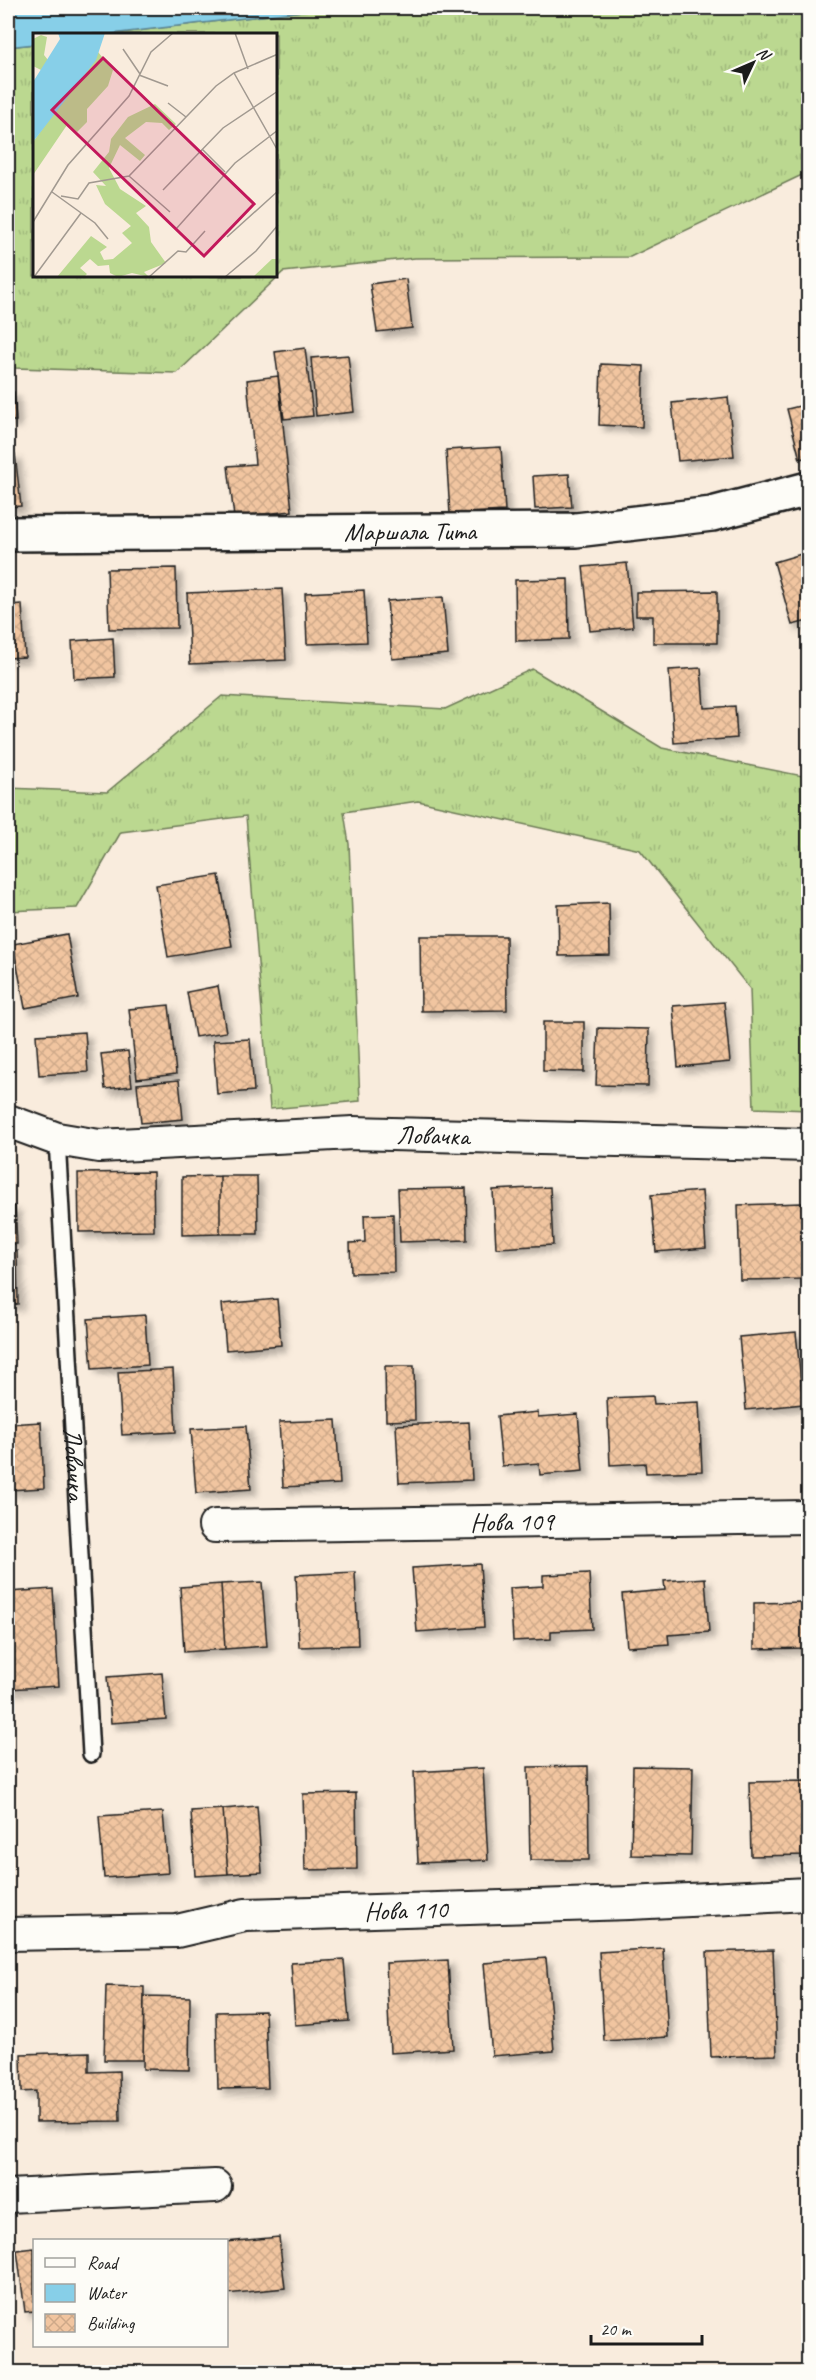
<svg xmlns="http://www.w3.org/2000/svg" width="816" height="2380" font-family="Caveat,sans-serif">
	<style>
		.grass { fill: url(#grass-tufts); stroke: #6c7a56; stroke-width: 1.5 }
		.water { fill: #87cfe8; stroke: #5c8796; stroke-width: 1.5 }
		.building { fill: url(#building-cross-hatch); stroke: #1c1c1c; stroke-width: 1.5; filter: url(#shadow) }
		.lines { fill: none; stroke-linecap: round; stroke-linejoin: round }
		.service-casing { stroke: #1c1c1c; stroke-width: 20 }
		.minor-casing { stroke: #1c1c1c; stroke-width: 36 }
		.tertiary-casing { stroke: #1c1c1c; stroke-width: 38 }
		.service { stroke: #fdfcf7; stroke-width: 15 }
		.minor { stroke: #fdfcf7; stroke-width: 32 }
		.tertiary { stroke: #fdfcf7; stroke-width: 33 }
		.labels { text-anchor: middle; stroke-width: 4.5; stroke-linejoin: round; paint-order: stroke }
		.street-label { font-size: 26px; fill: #1c1c1c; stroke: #fdfcf7 }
		.inset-road { fill: none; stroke: #a19990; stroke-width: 1.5 }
		.view { fill: #c2185b; fill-opacity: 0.15; stroke: #c2185b; stroke-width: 3 }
		.inset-edge { fill: none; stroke: #1c1c1c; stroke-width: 3 }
	</style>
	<defs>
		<pattern id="grass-tufts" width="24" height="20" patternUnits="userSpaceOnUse" patternTransform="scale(1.5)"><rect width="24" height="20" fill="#bbd890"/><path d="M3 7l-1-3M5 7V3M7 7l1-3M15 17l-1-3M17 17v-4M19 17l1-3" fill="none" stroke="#a0b97c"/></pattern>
		<pattern id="building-cross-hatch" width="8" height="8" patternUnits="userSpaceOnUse" patternTransform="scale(1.5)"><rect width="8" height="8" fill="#f1c5a0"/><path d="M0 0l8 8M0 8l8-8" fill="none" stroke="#cea989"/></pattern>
		<filter id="shadow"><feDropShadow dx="5.5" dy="5.5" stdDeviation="3" flood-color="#0004"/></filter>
	</defs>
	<rect width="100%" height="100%" fill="#f9ecdd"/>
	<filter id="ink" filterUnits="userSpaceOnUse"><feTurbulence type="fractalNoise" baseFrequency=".0167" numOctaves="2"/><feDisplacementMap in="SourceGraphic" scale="12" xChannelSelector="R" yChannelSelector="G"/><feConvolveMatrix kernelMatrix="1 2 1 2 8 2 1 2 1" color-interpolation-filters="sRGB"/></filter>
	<g filter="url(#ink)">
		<!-- grass -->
		<path class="grass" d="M327,8H808V123L802,175L630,257L415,258L283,272L177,373L15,368L8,327V47L34,44V276H276V34H111Z
			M532,669L662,748L808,777V1110L754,1108L750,989L640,850L418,801L344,812L349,844L360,1101L270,1109L246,816L121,832L77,908L8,911V788L107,792L222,696L445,709Z"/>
		<!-- water -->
		<path class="water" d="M8,8H327L111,34H34V44L8,47Z"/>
		<!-- building -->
		<path class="building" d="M406,279L412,328L377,332L370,284Z
			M305,348L313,416L284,419L275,352Z
			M348,355L354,412L316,416L311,358Z
			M601,364L644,366L642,427L599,425Z
			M278,376L292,511L234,517L228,466L255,464L247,380Z
			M8,392H14L16,421H8Z
			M728,397L734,456L678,461L672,403Z
			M808,404V457L800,459L787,409Z
			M501,447L505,511L450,514L446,450Z
			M15,454L21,506L8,507V455Z
			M569,474L572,507L535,509L533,476Z
			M808,552V621L792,625L774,562Z
			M627,563L633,627L590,631L583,567Z
			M176,568L177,628L109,629L107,569Z
			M568,579L569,639L516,641L515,580Z
			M282,589L286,660L190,664L187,593Z
			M364,590L367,642L307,644L305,593Z
			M717,591V643H653V616H636V592Z
			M443,597L448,654L392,659L387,601Z
			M22,604L25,657L8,658V605Z
			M113,638L115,677L74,679L72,641Z
			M701,668L704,708L735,706L737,738L674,743L669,670Z
			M219,875L232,946L168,957L156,885Z
			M609,903L610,955L559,956L558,905Z
			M67,934L78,998L25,1008L13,944Z
			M420,936H506L507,1010L421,1011Z
			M218,986L226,1032L195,1037L187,992Z
			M724,1002L730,1062L678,1067L673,1006Z
			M169,1005L176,1074L137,1079L129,1009Z
			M543,1022H584V1072L543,1071Z
			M598,1028L649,1029L648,1086L596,1085Z
			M85,1032L88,1072L39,1075L36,1035Z
			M250,1039L254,1091L217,1094L213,1041Z
			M128,1051L132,1086L105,1089L101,1054Z
			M179,1080L183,1119L141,1123L137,1084Z
			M153,1172L154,1231L79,1232L78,1173Z
			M220,1176H257L258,1234H220Z
			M220,1176V1234L182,1235V1177Z
			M550,1187L553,1245L496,1248L493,1190Z
			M466,1188L467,1240L400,1242L398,1189Z
			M702,1191L706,1248L656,1252L651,1195Z
			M802,1203L804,1279L740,1280L738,1205Z
			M8,1206H15L17,1244H8Z
			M393,1214L394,1272L351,1273L350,1243L365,1242L364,1215Z
			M17,1251L18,1304L8,1305V1252Z
			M277,1299L281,1345L226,1350L222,1304Z
			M145,1315L148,1365L92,1369L88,1319Z
			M796,1332L803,1404L746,1410L739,1337Z
			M385,1366H414L415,1420L386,1421Z
			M173,1369L176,1432L122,1435L118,1372Z
			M653,1396L654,1404L699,1402L702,1471L646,1473L645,1463L610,1465L607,1398Z
			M538,1412V1417L578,1414L583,1471L540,1475L539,1463L502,1466L497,1416Z
			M336,1420L340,1484L283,1487L279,1422Z
			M41,1422L44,1488L8,1490V1424Z
			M469,1422L472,1480L399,1483L396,1425Z
			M246,1426L251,1489L196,1493L191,1429Z
			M480,1564L484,1627L417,1632L412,1568Z
			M355,1572L358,1645L299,1647L296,1575Z
			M589,1573L592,1629L551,1631V1639L513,1641L510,1588L543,1586V1575Z
			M705,1578L709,1632L668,1635L669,1644L627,1647L622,1594L665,1590L664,1581Z
			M262,1582L267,1646L225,1649L221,1584Z
			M221,1584L225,1649L184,1652L180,1587Z
			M53,1589L59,1686L8,1689V1592Z
			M808,1602V1648L754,1649V1603Z
			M162,1673L166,1719L111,1723L107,1677Z
			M588,1766L589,1860H530L528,1767Z
			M633,1766L693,1767L691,1856L631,1855Z
			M483,1768L488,1860L418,1863L414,1772Z
			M806,1781L808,1855L751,1856L749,1782Z
			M356,1793L357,1869L305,1870L303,1794Z
			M257,1806L262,1872L228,1874L223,1809Z
			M223,1809L228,1874L195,1876L191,1811Z
			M163,1812L168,1873L104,1878L99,1816Z
			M663,1948L668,2037L604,2041L599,1952Z
			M773,1950L777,2055L711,2057L707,1952Z
			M546,1958L554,2051L492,2056L484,1963Z
			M344,1960L349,2021L295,2025L291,1963Z
			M448,1960L453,2049L390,2053L386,1963Z
			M106,1986L144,1987L143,2060H104Z
			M144,1996L190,1997L189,2070L143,2069Z
			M265,2011L268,2088L218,2089L216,2012Z
			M89,2052V2072L119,2071L120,2121L36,2122V2091L22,2092L21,2054Z
			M279,2237L285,2288L226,2294V2242Z
			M34,2248V2311L25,2312L17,2250Z
			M316,2371V2372H238Z"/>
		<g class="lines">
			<!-- service casing -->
			<g class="service-casing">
				<g id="service">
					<path id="s1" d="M57,1139L91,1754"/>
				</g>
			</g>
			<!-- minor casing -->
			<g class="minor-casing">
				<g id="minor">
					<path id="s2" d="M8,1121L57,1139L99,1146L353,1133L808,1145"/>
					<path id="s3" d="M215,1526L808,1517"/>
					<path id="s4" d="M8,1934L177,1931L245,1915L630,1903L808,1894"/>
					<path d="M8,2196L215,2186"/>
				</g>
			</g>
			<!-- tertiary casing -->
			<g class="tertiary-casing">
				<g id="tertiary">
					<path id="s5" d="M8,534L576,530L712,514L808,489"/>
				</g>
			</g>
			<!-- service -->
			<use href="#service" class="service"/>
			<!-- minor -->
			<use href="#minor" class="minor"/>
			<!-- tertiary -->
			<use href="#tertiary" class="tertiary"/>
		</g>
	</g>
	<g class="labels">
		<!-- street labels -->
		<g class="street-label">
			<text dy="9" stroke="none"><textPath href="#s5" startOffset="402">Маршала Тита</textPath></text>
			<text dy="9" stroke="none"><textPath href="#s2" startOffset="429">Ловачка</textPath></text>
			<text dy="9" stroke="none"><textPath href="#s1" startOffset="326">Ловачка</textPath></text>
			<text dy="9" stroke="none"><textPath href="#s3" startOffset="297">Нова 109</textPath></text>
			<text dy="9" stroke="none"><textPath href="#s4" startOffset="400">Нова 110</textPath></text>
		</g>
	</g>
	<!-- overview -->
	<g transform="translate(33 33)">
		<rect width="244" height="244" fill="#f9ecdd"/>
		<path d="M8,2L14,4L11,22L15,27L8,37L0,33V6ZM65,19L80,37L75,53L54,76V89L44,99L34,92L0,142V109ZM122,71L143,91L136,97L129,90L113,89L92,105L112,122L107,128L87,112L76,135L87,156L113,173L103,180L116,194L118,209L133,230L111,239L116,244L99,240L85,244L77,240L76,232L65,233L57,226L47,235L54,241L51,244H24L58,203L74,214L67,219L71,227L80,226L99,210L89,200L98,193L72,171L63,152L73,153L60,139L76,119L78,106L95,84Z" fill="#bbd890"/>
		<path d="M239,226H244V244H220Z" fill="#bbd890"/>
		<path d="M25,0H72L63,27L0,109V49L27,6Z" fill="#87cfe8"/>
		<path class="inset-road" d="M202,0L215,36M90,16L107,41M201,40L245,118M106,42L135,53M135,70L153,84M169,116L192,139M96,143L137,179M130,157L190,95L245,58M19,159L62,190L75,206M28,163L45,166L56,150L96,143L183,53L201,40L245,21M0,189L35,132L96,63L118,19L140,0M143,196L202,130L245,97M194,204L245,158M1,244L48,180M116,244L145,218L153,219L172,198M192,244L223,218L245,192"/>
		<path class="view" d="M70,25L221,171L171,223L19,77Z"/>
		<rect width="244" height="244" class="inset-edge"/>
	</g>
	<!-- margin -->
	<rect width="816" height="2380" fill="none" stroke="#fdfcf7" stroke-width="30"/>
	<rect x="15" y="15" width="786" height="2350" fill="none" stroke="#1c1c1c" stroke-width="2" filter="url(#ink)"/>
	<!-- legend -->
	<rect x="33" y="2239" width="195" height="108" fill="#fdfcf7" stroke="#a3a29f" stroke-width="1.5"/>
	<rect x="45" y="2258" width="30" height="9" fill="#fdfcf7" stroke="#a3a29f" stroke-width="1.5"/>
	<text x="87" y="2269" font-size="18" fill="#1c1c1c">Road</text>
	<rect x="45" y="2284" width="30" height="18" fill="#87cfe8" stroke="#a3a29f" stroke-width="1.5"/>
	<text x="87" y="2299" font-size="18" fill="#1c1c1c">Water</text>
	<rect x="45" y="2314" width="30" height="18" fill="url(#building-cross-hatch)" stroke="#a3a29f" stroke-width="1.5"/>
	<text x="87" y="2329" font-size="18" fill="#1c1c1c">Building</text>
	<!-- north arrow -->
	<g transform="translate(753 63) rotate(46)" stroke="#fdfcf7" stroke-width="4.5" paint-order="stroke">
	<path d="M0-4.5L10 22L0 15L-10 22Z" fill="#1c1c1c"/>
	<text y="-9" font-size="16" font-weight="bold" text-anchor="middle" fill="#1c1c1c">N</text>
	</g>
	<!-- scale -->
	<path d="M591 2335v9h111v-9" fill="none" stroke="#1c1c1c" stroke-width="3"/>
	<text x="600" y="2335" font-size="18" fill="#1c1c1c" stroke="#fdfcf7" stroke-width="4.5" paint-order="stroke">20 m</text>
</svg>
